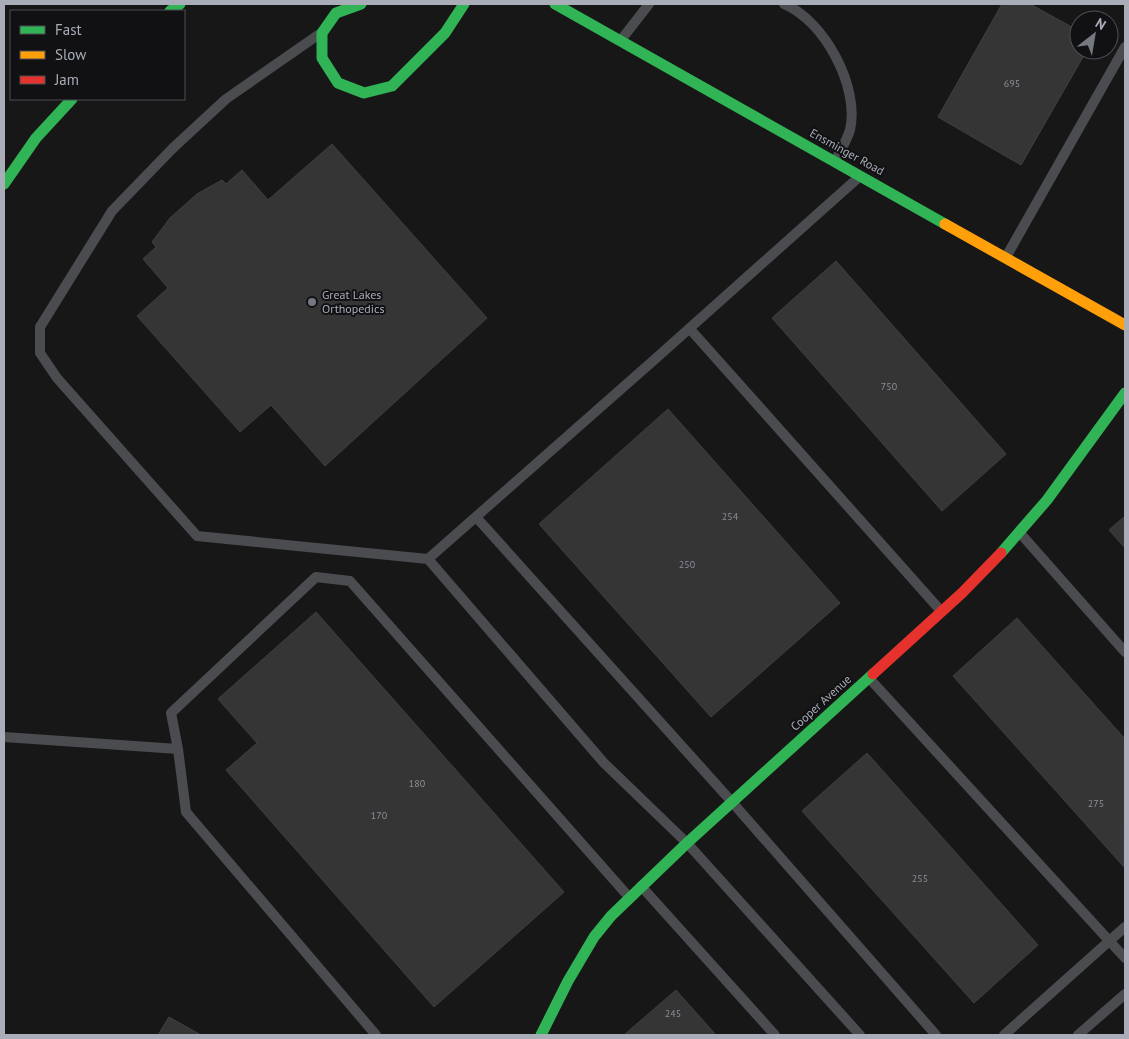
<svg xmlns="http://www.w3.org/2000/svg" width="1129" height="1039" font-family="'PT Sans',sans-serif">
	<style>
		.building { fill: #353536; stroke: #3f4043 }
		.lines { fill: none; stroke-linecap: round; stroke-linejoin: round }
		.lane { stroke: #4b4c50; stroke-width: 10 }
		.fast { stroke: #30b455; stroke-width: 11 }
		.slow { stroke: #ff9f0a; stroke-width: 11 }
		.jam { stroke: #e5322d; stroke-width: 11 }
		.poi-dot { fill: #757880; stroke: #111113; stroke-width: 2 }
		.labels { text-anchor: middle; stroke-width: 4; stroke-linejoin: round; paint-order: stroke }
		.number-label { font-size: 10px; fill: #8b8f98 }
		.street-label { font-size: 12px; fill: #a8adb8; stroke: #111113 }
		.poi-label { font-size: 12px; fill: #a8adb8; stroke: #111113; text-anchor: start }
	</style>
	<rect width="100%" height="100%" fill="#171717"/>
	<!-- building -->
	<path class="building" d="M1002,4H1030L1079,31V50H1087L1021,165L938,117Z
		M332,144L487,318L325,466L271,405L240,432L137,316L168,288L143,259L156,247L152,242L170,218L197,194L222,180L226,184L242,170L268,200Z
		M836,261L1006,454L942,511L772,318Z
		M668,409L840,603L711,717L539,524Z
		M1125,516V548L1109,530Z
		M316,612L564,892L434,1007L226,770L257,743L218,699Z
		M1017,618L1125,739L1124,867L953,676Z
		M867,753L1038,945L974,1003L802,811Z
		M676,990L716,1035H624Z
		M169,1017L201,1035H158Z"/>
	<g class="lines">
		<!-- lane -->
		<path class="lane" d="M784,4C824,20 860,87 850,130C847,140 840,152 835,161
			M318,35L226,99L173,148L112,211L40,327V353L57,378L197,536L428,559
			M621,40L649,4
			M859,177L654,360L428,559L604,763L687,843L860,1035
			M1006,257L1125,47
			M690,329L941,611
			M476,517L732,802L936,1035
			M1020,533L1125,652
			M869,678L1125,958
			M4,737L178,749
			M641,886L775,1035
			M376,1035L186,812L178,749L171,713L316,577L350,581L628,896
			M1004,1035L1125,927
			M1078,1035L1125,994"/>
		<!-- fast -->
		<path class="fast" d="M361,4L336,13L322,33V58L338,83L364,93L392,86L445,33L464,4
			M555,4L945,224
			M170,11L180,4
			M4,184L36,138L72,99
			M1001,553L1047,500L1125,393
			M541,1035L568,981L594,937L611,916L687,843L873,674"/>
		<!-- slow -->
		<path class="slow" d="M945,224L1125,325"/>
		<!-- jam -->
		<path class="jam" d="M873,674L962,593L1001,553"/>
	</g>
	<!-- markers -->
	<circle class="poi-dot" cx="312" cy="302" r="5"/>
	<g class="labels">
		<!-- number labels -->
		<g class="number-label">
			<text x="1012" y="87">695</text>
			<text x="889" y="390">750</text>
			<text x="730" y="520">254</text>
			<text x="687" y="568">250</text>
			<text x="417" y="787">180</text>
			<text x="1096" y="807">275</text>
			<text x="379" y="819">170</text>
			<text x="920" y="882">255</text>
			<text x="673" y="1017">245</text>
		</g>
		<!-- street labels -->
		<g class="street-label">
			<text transform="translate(847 152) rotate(29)" y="4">Ensminger Road</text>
			<text transform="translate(821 703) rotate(-42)" y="4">Cooper Avenue</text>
		</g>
		<!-- poi labels -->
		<g class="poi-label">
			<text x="322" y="299">Great Lakes<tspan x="322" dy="14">Orthopedics</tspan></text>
		</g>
	</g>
	<!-- border -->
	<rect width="1129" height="1039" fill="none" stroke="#a8adb8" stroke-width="10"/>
	<!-- legend -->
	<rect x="10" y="10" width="175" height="90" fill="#111113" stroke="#4d4f55"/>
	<rect x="20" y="26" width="25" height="8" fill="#30b455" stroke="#4d4f55"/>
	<text x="55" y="35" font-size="15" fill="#a8adb8">Fast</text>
	<rect x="20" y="51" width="25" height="8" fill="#ff9f0a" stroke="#4d4f55"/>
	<text x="55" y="60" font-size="15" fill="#a8adb8">Slow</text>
	<rect x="20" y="76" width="25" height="8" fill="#e5322d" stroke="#4d4f55"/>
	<text x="55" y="85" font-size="15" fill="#a8adb8">Jam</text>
	<!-- north arrow -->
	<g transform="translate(1094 35) rotate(31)"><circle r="24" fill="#111113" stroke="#4d4f55"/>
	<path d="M0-4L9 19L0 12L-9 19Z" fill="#757880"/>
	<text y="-8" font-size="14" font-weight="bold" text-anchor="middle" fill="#a8adb8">N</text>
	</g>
</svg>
